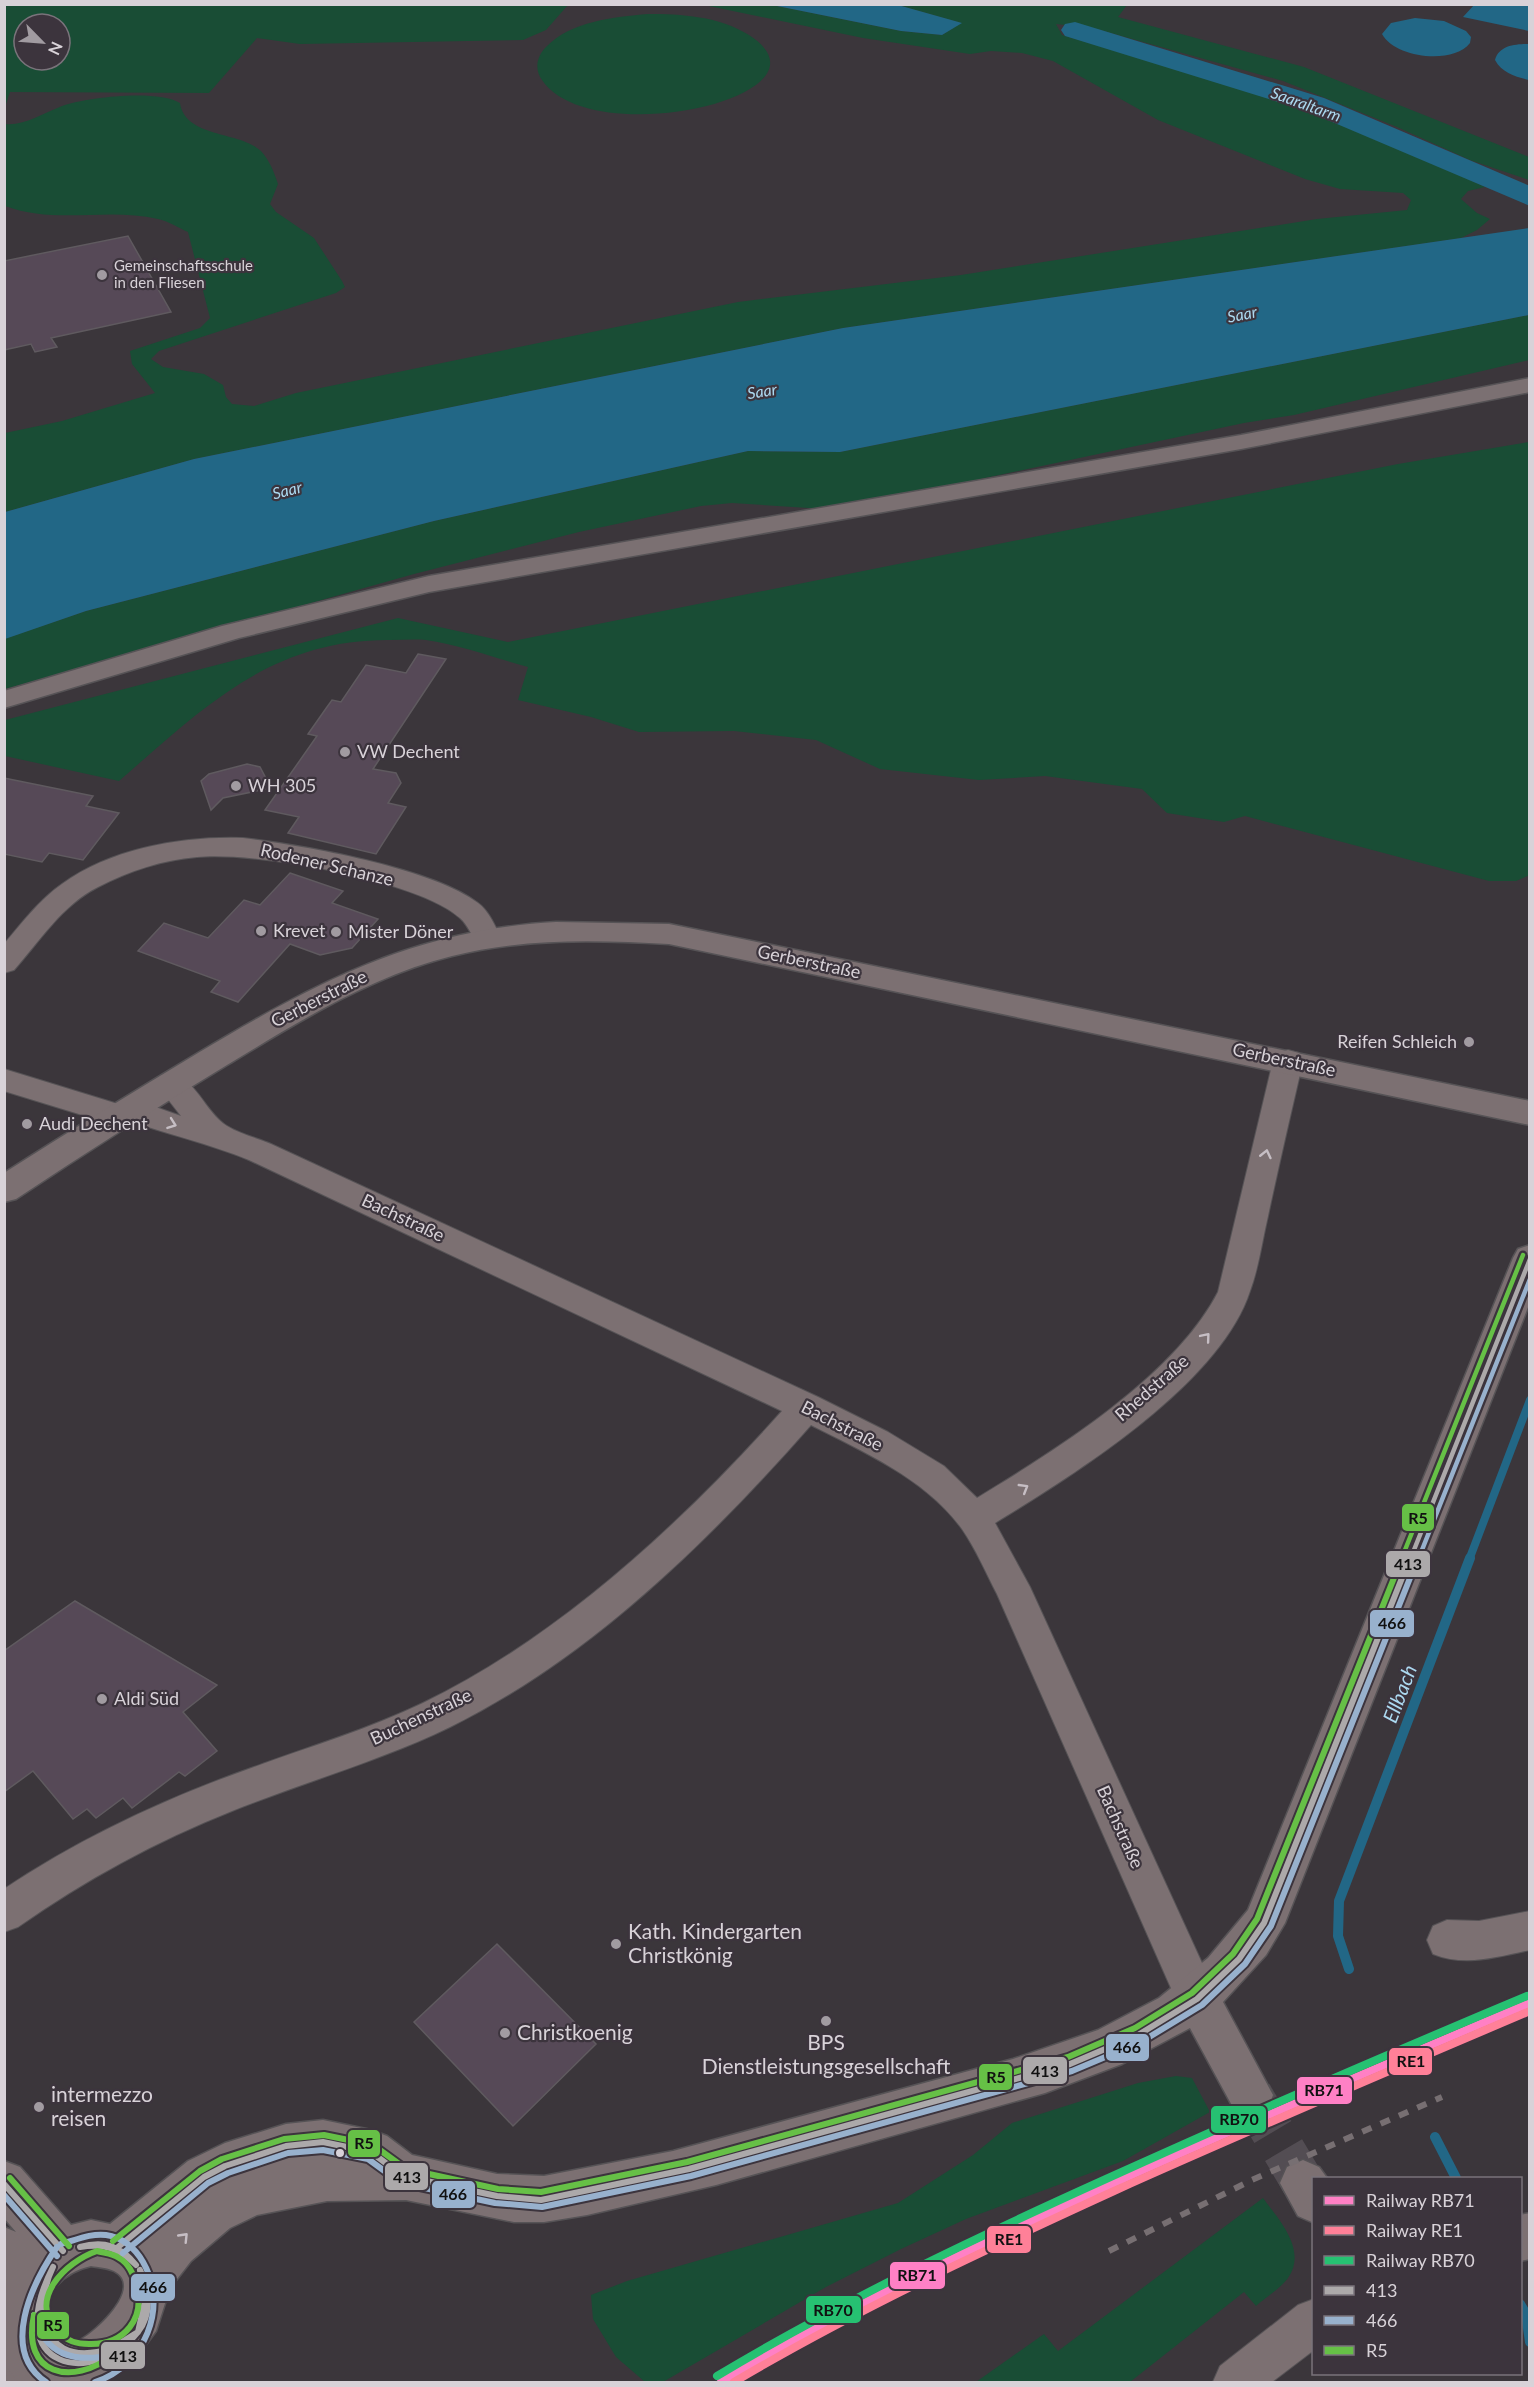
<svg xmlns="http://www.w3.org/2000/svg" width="1534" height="2387" font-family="Lato,sans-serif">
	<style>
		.green { fill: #194d35; fill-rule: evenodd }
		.water { fill: #226786 }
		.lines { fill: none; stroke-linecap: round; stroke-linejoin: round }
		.stream-far1 { stroke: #226786; stroke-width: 8 }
		.stream { stroke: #226786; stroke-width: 10 }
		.river { fill: #226786; fill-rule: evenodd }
		.building { fill: #564957; stroke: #5f5a5f; stroke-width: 1.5 }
		.tertiary-tunnel { stroke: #534d53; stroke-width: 43; stroke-dasharray: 43 21; stroke-linecap: butt }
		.minor-casing { stroke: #565356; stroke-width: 2 }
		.tertiary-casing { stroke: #565356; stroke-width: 3 }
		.primary-casing { stroke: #565356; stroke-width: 3 }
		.minor { fill: #7c7072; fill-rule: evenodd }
		.tertiary { fill: #7c7072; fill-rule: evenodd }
		.primary { fill: #7b7072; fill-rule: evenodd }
		.rail { stroke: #776f72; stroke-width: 6; stroke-dasharray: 10 10; stroke-linecap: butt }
		.bus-1-far1-casing { stroke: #3c343d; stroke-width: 9 }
		.bus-1-casing { stroke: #3c343d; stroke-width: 10 }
		.bus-2-far1-casing { stroke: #3c343d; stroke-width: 9 }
		.bus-2-casing { stroke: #3c343d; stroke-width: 10 }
		.bus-3-far1-casing { stroke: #3c343d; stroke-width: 9 }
		.bus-3-casing { stroke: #3c343d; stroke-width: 10 }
		.bus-1-far1 { stroke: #aca9aa; stroke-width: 4.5 }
		.bus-1 { stroke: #aca9aa; stroke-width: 6 }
		.bus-2-far1 { stroke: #98b1cd; stroke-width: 4.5 }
		.bus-2 { stroke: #98b1cd; stroke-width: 6 }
		.bus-3-far1 { stroke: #66c046; stroke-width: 4.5 }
		.bus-3 { stroke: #66c046; stroke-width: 6 }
		.rail-1-casing { stroke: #3c343d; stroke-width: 12 }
		.rail-2-casing { stroke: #3c343d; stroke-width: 12 }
		.rail-3-casing { stroke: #3c343d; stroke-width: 12 }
		.rail-1 { stroke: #ff80c5; stroke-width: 8 }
		.rail-2 { stroke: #ff8098; stroke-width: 8 }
		.rail-3 { stroke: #26c172; stroke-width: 8 }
		.oneway { stroke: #c6bec4 }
		.poi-dot { fill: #a19ba1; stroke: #3c343d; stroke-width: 2 }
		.bus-dot { fill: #d8d2d8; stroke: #3c343d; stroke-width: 2 }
		.labels { text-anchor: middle; stroke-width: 4.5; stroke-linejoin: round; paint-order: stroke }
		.far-poi-label { font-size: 15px; fill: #d8d2d8; stroke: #3c343d; text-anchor: start }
		.far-water-label { font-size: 16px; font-style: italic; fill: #acd9f0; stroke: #3c343d }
		.poi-label { font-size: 18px; fill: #d8d2d8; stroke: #3c343d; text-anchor: start }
		.street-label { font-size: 18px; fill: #d8d2d8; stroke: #3c343d }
		.water-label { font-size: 20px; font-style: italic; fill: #acd9f0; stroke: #3c343d }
		.near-poi-label { font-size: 21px; fill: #d8d2d8; stroke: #3c343d; text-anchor: start }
		.line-badge { stroke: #3c343d; stroke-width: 2 }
		.pale-badge-label { font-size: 16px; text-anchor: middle; font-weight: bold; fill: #111 }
	</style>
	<rect width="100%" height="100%" fill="#3b363b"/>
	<!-- green -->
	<path class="green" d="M4,5L5,4L568,5L546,30L523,40L300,44L257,38L209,93L10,92L5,107ZM24,24H60V60H24Z
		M704,5H772L901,31L942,35L961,23L898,5H1127L1118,17L1304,67L1529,157V180L1470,160L1397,127L1283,81L1093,28L1056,24L1062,35L1249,90L1346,127L1468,179L1485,187L1468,191L1461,199L1477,213L1490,219L1477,230L1461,238L843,328L194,459L5,512V433L62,421L155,393L132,364L130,351L200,328L210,318L188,232C179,228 168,221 158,219C107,207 56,225 5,206V124C24,126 44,113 62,106C87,97 158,89 180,103C185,138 240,131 261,151C270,161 274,172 278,184L270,204L276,212L314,238L342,281L345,287L336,293L159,351L151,359L163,367L204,374L223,385L226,397L232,404L254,406L296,393L738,302L961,275L1317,219L1407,210L1411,200L1403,193L1340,189L1305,179L1158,120L1053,61L1022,53L991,51L970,54L863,38Z
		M648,14C681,14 719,16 749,35C844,96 591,153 542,80C534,69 537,56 546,47C571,21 614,17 648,14Z
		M1529,315V360L1294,415L1244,423L985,478L880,503L824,509L732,503L701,506L579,532L414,574L5,689L4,639L86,611L434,521L748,451L840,452Z
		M1529,442L1530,875L1516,881H1489L1245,816L1224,822L1167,813L1142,789L1045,776L979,780L880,769L816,740L734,731L639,732L591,717L518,700L528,667C495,658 460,645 426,640C415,639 402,640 390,640C271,639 203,708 119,781L5,756V720L398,618L508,642L1398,464Z
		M1176,2076L1192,2078L1210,2112L1123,2161L966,2219L901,2249L826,2287L663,2382H645L616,2357L593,2319L591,2295L627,2281L898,2203L973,2155L1012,2123L1138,2083Z
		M1263,2198C1278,2219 1308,2250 1288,2278C1281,2288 1266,2297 1256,2306L1244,2292L1130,2382H976L1044,2334L1058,2351Z"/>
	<!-- water -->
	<path class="water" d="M772,5H898L962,23L942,35L901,31Z
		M1474,5H1529V31L1463,17Z
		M1415,18L1444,21L1466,31L1471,37L1470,43C1453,65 1395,58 1382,34L1391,23Z
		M1529,44V80C1516,77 1502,73 1495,60C1499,45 1516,44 1529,44Z
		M1529,228V315L840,452L748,451L434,521L86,611L5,639V512L194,459L843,328Z"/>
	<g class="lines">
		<!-- stream-far1 -->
		<path class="stream-far1" d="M1469,1560L1530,1400"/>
		<!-- stream -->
		<path class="stream" d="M1349,1969L1338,1936L1339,1901L1470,1558
			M1435,2137L1456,2178
			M1520,2304L1526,2314L1530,2342"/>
		<!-- river -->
		<path class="river" d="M1075,22L1324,98L1530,186V206L1304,110L1065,36L1061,30L1065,24Z"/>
	</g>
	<!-- building -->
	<path class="building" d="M128,236L171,312L51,338L57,347L35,352L31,344L4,350V261Z
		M418,654L446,659L373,769L396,773L401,783L388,803L406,807L376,854L288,833L299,817L265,810L317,736L308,734L327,707L332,700L341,702L366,665L406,673Z
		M247,764L260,767L271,788L223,798L211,810L201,781L209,774Z
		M4,778L93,796L86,806L119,813L83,860L49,853L42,862L4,854Z
		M290,873L343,891L332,903L378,919L352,948L320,955L290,944L238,1002L211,992L220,981L138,951L164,923L208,938L244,900L260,905Z
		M75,1601L217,1685L183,1712L217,1751L185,1776L179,1772L132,1808L123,1798L96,1818L87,1809L73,1819L33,1771L4,1792V1651Z
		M497,1944L596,2044L513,2126L414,2022Z"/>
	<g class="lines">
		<!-- tertiary-tunnel -->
		<path class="tertiary-tunnel" d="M1251,2095L1303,2183"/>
		<!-- minor casing -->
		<g class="minor-casing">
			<path id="minor" d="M243,838C302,845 433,868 478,903C489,911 495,926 501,938L497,945L487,948L477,945C472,936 468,925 460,918C418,880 254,851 197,857C162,860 129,871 98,887C62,905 40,941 14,970L4,973V944C22,923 39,900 62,884C112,848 183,836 243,838Z
				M1288,1050L1299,1053L1303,1061C1291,1113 1279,1164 1268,1216C1262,1241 1259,1267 1250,1291C1220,1384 1075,1474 995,1523L1030,1587L1212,1985L1218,1999L1212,2013L1197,2019L1182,2013L997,1594C986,1573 976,1549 962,1529C926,1479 864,1452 811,1425C709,1541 590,1658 450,1727C380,1761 304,1782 232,1811C156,1841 85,1880 18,1927L4,1932V1889C82,1837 166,1798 254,1767C311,1746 369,1729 423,1703C558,1638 683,1522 782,1411L249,1160C210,1144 170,1135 130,1121L118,1126L4,1091V1069L118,1104L130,1098L181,1116L156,1084L160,1076C193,1067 203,1112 227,1126C240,1134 257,1138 271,1144L818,1397L888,1432L944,1466L977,1498C1056,1450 1175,1376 1218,1292L1273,1061L1277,1053Z
				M1530,1911V1950C1497,1957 1465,1967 1433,1954L1427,1940L1433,1926L1447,1920L1479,1921Z
				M1314,2299V2350L1272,2382H1213L1220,2366L1298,2305Z
				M33,2342L49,2349L56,2365L49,2381L4,2382V2357Z"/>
		</g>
		<!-- tertiary casing -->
		<g class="tertiary-casing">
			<path id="tertiary" d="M556,922L669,924L1530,1101V1125L669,944C597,940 522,938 452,956C371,976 298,1022 227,1065C156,1108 85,1153 16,1199L4,1202V1173C68,1132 133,1092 198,1053C317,982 414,930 556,922Z
				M1530,1245V1302L1285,1923L1266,1955L1223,2002L1273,2095L1267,2111L1251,2117L1235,2111L1190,2028L1122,2064L1045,2093L716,2185L587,2215L544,2222H514L406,2200L327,2201L257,2215L230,2228L191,2261L170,2288L156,2331L138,2355L113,2374L92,2382H18L4,2363V2227L16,2232L4,2218V2161L20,2167L71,2225L91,2220L110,2224L188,2161L225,2143L286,2124L323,2120L371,2130L387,2136L412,2155L497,2174L544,2176L673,2151L1013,2059L1098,2030L1159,1998L1208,1958L1248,1910L1513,1258L1518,1249ZM91,2266C98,2267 108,2268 114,2271C145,2287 96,2332 80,2340C69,2345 59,2344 47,2344C41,2338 41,2331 41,2322C44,2293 63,2272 91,2266Z
				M1303,2160L1319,2167L1327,2178H1314V2223L1298,2216L1280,2183L1287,2167Z
				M1530,2213V2259L1520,2261V2215Z"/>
		</g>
		<!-- primary casing -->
		<g class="primary-casing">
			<path id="primary" d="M1530,378V392L1241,449L429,592L239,638L4,708V691L222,626L429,576L1241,435Z"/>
		</g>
		<!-- minor -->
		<use href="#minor" class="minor"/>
		<!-- tertiary -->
		<use href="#tertiary" class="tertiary"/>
		<!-- primary -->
		<use href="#primary" class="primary"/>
		<!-- rail -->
		<path class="rail" d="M1109,2251L1252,2180L1442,2097"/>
		<!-- bus-1-far1 casing -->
		<g class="bus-1-far1-casing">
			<path id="bus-1-far1" d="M1410,1560L1530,1259"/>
		</g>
		<!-- bus-1 casing -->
		<g class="bus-1-casing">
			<path id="bus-1" d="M4,2184L63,2251
				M80,2247C104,2240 121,2246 136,2265
				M80,2247C104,2243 119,2248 136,2265
				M118,2247L204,2177L225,2166L286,2146L323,2142L371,2152L403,2176L497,2196L541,2200L689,2169L1070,2064L1138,2035L1197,1999L1239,1959L1264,1923L1410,1558
				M53,2267C34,2306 40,2362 97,2352C112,2350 125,2340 138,2332
				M53,2267C0,2371 94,2387 138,2332
				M138,2332L145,2301L140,2270
				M138,2332C152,2314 150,2290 140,2270"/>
		</g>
		<!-- bus-2-far1 casing -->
		<g class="bus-2-far1-casing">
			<path id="bus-2-far1" d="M1418,1560L1530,1279"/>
		</g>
		<!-- bus-2 casing -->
		<g class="bus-2-casing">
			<path id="bus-2" d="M4,2195L57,2256
				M61,2244C76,2240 91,2233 106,2235C122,2237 135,2248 143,2262C169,2307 145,2366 95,2382
				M123,2253L208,2183L228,2173L288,2153L323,2150L368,2159L401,2183L495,2203L542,2207L691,2176L1072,2071L1141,2042L1202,2005L1245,1964L1271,1926L1418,1558
				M34,2315C45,2356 74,2363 113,2355
				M46,2382C0,2351 31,2285 57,2247"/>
		</g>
		<!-- bus-3-far1 casing -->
		<g class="bus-3-far1-casing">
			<path id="bus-3-far1" d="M1401,1560L1523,1255"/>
		</g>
		<!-- bus-3 casing -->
		<g class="bus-3-casing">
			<path id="bus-3" d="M10,2178L69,2246
				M113,2241L200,2171L222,2159L284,2139L324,2135L373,2145L406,2169L498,2189L541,2192L687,2162L1068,2057L1135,2028L1192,1993L1233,1954L1257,1919L1402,1558
				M97,2251C104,2253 113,2253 119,2258C128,2263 134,2274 136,2284C146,2318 125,2345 89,2344C78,2344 67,2341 59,2333C26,2300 65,2262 97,2251Z
				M34,2315C21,2375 72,2387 113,2355"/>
		</g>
		<!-- bus-1-far1 -->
		<use href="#bus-1-far1" class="bus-1-far1"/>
		<!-- bus-1 -->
		<use href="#bus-1" class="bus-1"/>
		<!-- bus-2-far1 -->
		<use href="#bus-2-far1" class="bus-2-far1"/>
		<!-- bus-2 -->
		<use href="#bus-2" class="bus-2"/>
		<!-- bus-3-far1 -->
		<use href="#bus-3-far1" class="bus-3-far1"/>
		<!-- bus-3 -->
		<use href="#bus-3" class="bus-3"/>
		<!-- rail-1 casing -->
		<g class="rail-1-casing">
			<path id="rail-1" d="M721,2382C845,2308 974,2247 1105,2187C1246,2124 1388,2063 1530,2003"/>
		</g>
		<!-- rail-2 casing -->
		<g class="rail-2-casing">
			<path id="rail-2" d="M734,2382C856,2310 985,2250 1114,2191C1252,2129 1391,2070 1530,2011"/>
		</g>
		<!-- rail-3 casing -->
		<g class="rail-3-casing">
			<path id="rail-3" d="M717,2376C842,2301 973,2239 1106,2179C1245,2116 1386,2055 1527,1996"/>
		</g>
		<!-- rail-1 -->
		<use href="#rail-1" class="rail-1"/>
		<!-- rail-2 -->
		<use href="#rail-2" class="rail-2"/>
		<!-- rail-3 -->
		<use href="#rail-3" class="rail-3"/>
	</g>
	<!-- one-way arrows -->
	<defs><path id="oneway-chevron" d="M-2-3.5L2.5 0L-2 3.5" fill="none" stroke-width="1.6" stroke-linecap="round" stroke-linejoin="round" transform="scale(1.5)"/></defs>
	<g class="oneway">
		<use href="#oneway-chevron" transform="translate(172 1124) rotate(20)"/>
		<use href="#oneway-chevron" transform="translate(1266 1154) rotate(-77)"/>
		<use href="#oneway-chevron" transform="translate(1206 1337) rotate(-50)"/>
		<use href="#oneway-chevron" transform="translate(1024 1488) rotate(-31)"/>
		<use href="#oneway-chevron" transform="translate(184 2237) rotate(-46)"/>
	</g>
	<!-- markers -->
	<g class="poi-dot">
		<circle cx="102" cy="275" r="6"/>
		<circle cx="345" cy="752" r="6"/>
		<circle cx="236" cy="786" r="6"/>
		<circle cx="261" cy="931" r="6"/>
		<circle cx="336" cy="932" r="6"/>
		<circle cx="1469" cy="1042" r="6"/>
		<circle cx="27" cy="1124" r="6"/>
		<circle cx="102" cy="1699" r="6"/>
		<circle cx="616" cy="1944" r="6"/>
		<circle cx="826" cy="2021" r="6"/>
		<circle cx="505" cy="2033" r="6"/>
		<circle cx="39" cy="2107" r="6"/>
	</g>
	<circle class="bus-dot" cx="340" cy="2153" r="5"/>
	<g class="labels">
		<!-- far-poi labels -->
		<g class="far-poi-label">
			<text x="114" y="271">Gemeinschaftsschule<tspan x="114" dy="17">in den Fliesen</tspan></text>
		</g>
		<!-- far-water labels -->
		<g class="far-water-label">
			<text transform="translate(1306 104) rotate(20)" y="6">Saaraltarm</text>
			<text transform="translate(1242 314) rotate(-11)" y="6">Saar</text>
			<text transform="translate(762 391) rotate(-9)" y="6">Saar</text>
			<text transform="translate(287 490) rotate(-14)" y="6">Saar</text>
		</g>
		<!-- poi labels -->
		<g class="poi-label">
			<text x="357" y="758">VW Dechent</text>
			<text x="248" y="792">WH 305</text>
			<text x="273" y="937">Krevet</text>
			<text x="348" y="938">Mister Döner</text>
			<text x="1457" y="1048" text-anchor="end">Reifen Schleich</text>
			<text x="39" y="1130">Audi Dechent</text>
			<text x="114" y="1705">Aldi Süd</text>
		</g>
		<!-- street labels -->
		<g class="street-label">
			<text transform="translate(327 865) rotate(13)" y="6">Rodener Schanze</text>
			<text transform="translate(809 962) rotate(12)" y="6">Gerberstraße</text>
			<text transform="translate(319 999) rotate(-27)" y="6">Gerberstraße</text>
			<text transform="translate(1284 1060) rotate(12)" y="6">Gerberstraße</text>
			<text transform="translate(403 1218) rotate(25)" y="6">Bachstraße</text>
			<text transform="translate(1152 1388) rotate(-41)" y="6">Rhedstraße</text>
			<text transform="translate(842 1426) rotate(27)" y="6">Bachstraße</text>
			<text transform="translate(421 1717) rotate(-25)" y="6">Buchenstraße</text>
			<text transform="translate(1120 1827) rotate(66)" y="6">Bachstraße</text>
		</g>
		<!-- water labels -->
		<g class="water-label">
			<text transform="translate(1400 1694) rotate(-69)" y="7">Ellbach</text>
		</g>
		<!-- near-poi labels -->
		<g class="near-poi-label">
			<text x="628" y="1939">Kath. Kindergarten<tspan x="628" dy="24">Christkönig</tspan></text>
			<text x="517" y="2040">Christkoenig</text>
			<text x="826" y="2050" text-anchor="middle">BPS<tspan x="826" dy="24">Dienstleistungsgesellschaft</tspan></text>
			<text x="51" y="2102">intermezzo<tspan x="51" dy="24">reisen</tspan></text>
		</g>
	</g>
	<g class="line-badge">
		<rect x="1401" y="1503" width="34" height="29" rx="6" fill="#66c046"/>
		<rect x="1385" y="1550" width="46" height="28" rx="6" fill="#aca9aa"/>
		<rect x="1369" y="1609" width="46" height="29" rx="6" fill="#98b1cd"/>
		<rect x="1105" y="2033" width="45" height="29" rx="6" fill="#98b1cd"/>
		<rect x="1388" y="2047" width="45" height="29" rx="6" fill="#ff8098"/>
		<rect x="1022" y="2056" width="46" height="29" rx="6" fill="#aca9aa"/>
		<rect x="978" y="2063" width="35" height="28" rx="6" fill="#66c046"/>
		<rect x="1296" y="2076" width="57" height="29" rx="6" fill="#ff80c5"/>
		<rect x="1210" y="2105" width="57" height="29" rx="6" fill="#26c172"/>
		<rect x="347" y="2129" width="34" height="29" rx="6" fill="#66c046"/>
		<rect x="384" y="2162" width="45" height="29" rx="6" fill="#aca9aa"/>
		<rect x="431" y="2180" width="45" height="29" rx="6" fill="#98b1cd"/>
		<rect x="986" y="2225" width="46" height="29" rx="6" fill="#ff8098"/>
		<rect x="889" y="2261" width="57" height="29" rx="6" fill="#ff80c5"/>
		<rect x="130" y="2273" width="46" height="29" rx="6" fill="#98b1cd"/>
		<rect x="805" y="2295" width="57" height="29" rx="6" fill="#26c172"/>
		<rect x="36" y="2311" width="34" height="29" rx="6" fill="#66c046"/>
		<rect x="100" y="2341" width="46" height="29" rx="6" fill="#aca9aa"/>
	</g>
	<g class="pale-badge-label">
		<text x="1418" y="1524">R5</text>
		<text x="1408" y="1570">413</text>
		<text x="1392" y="1629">466</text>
		<text x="1127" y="2053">466</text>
		<text x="1411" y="2067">RE1</text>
		<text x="1045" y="2077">413</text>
		<text x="996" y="2083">R5</text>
		<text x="1324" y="2096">RB71</text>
		<text x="1239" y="2125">RB70</text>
		<text x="364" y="2149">R5</text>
		<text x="407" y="2183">413</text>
		<text x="453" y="2200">466</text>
		<text x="1009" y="2245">RE1</text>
		<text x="917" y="2281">RB71</text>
		<text x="153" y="2293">466</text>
		<text x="833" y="2316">RB70</text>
		<text x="53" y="2331">R5</text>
		<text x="123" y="2362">413</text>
	</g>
	<!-- border -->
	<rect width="1534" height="2387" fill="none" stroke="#d8d2d8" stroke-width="12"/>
	<!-- legend -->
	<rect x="1312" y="2177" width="210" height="198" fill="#3c343d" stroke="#7a737b" stroke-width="1.5"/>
	<rect x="1324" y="2196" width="30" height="9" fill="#ff80c5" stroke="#7a737b" stroke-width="1.5"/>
	<text x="1366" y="2207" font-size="18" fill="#d8d2d8">Railway RB71</text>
	<rect x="1324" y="2226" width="30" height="9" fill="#ff8098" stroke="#7a737b" stroke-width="1.5"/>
	<text x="1366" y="2237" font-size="18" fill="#d8d2d8">Railway RE1</text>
	<rect x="1324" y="2256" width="30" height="9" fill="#26c172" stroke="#7a737b" stroke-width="1.5"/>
	<text x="1366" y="2267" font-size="18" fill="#d8d2d8">Railway RB70</text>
	<rect x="1324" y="2286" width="30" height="9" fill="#aca9aa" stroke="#7a737b" stroke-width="1.5"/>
	<text x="1366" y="2297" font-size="18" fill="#d8d2d8">413</text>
	<rect x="1324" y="2316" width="30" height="9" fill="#98b1cd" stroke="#7a737b" stroke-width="1.5"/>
	<text x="1366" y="2327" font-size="18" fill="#d8d2d8">466</text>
	<rect x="1324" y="2346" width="30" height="9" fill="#66c046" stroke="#7a737b" stroke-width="1.5"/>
	<text x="1366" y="2357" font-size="18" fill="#d8d2d8">R5</text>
	<!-- north arrow -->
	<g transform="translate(42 42) rotate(115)"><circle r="28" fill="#3c343d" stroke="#7a737b" stroke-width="1.5"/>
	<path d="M0-4.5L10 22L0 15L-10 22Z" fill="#a19ba1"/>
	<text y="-9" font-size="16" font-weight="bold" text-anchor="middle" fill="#d8d2d8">N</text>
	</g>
</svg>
